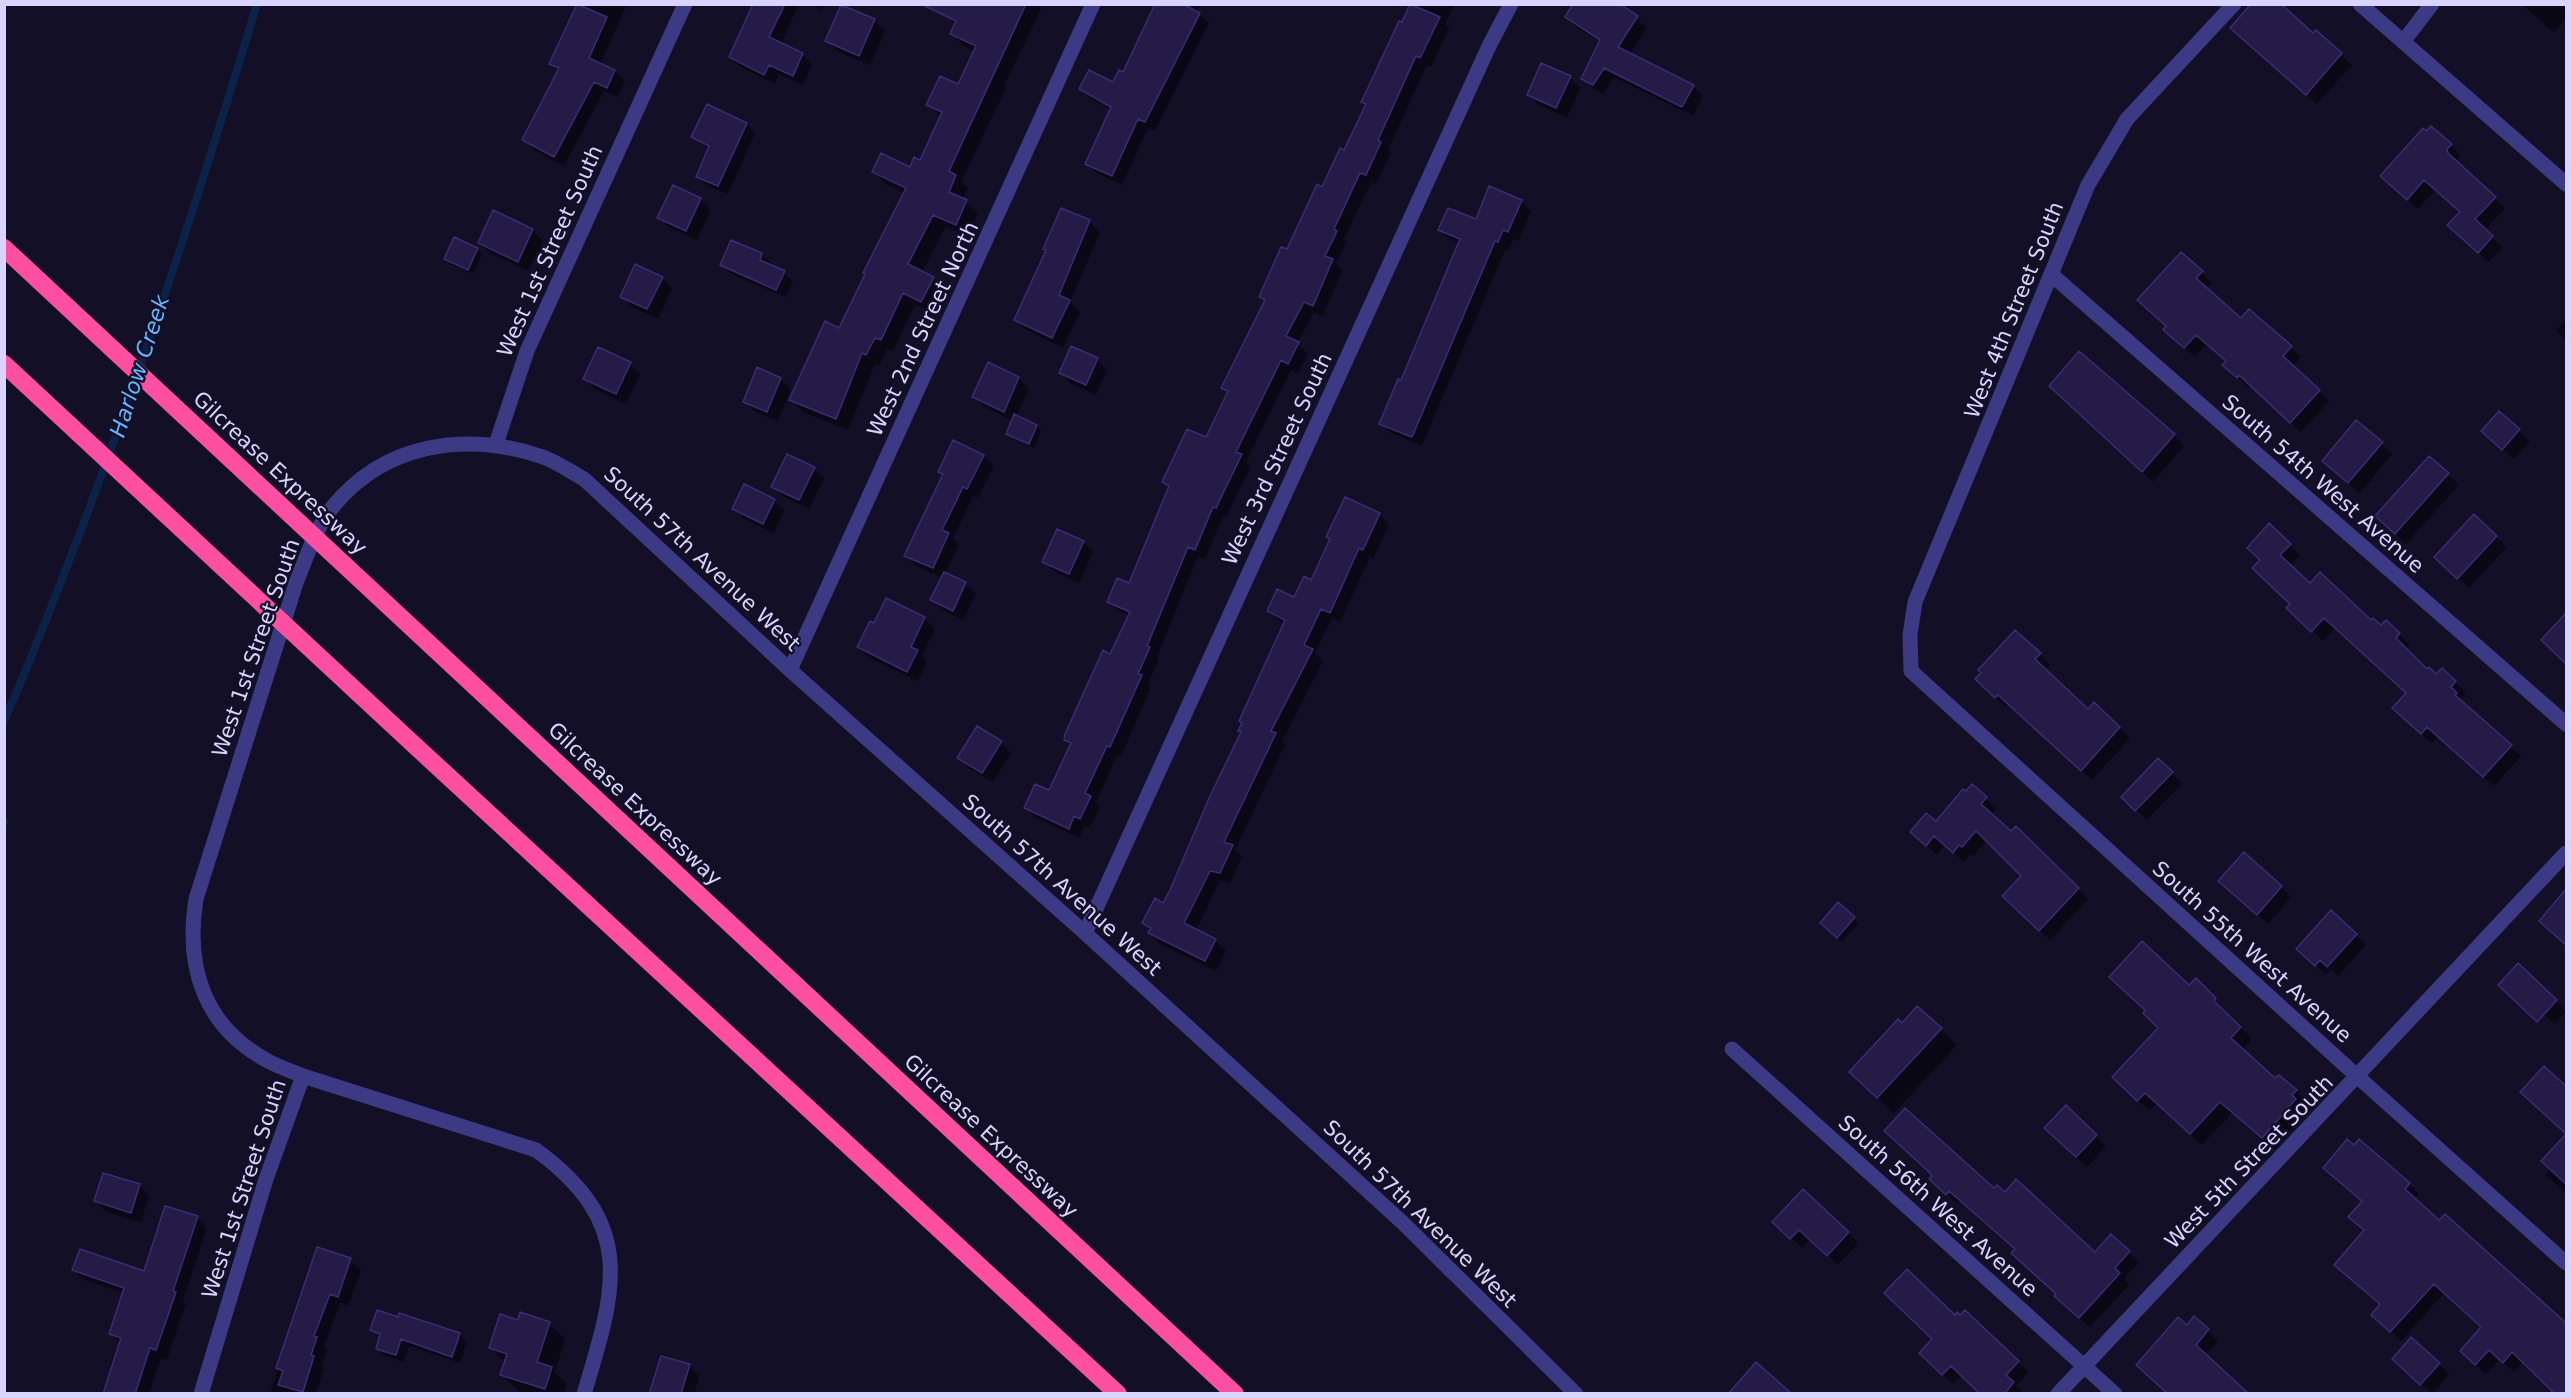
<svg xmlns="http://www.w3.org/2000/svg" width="2571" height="1398" font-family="'DejaVu Sans',sans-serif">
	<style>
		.shadow { fill: #0007 }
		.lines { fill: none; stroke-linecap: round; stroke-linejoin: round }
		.stream { stroke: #0c2248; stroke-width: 8 }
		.building { fill: #241b47; stroke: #3b2d73; stroke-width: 1.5 }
		.minor { stroke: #3d3a85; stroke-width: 15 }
		.motorway { stroke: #ff4fa3; stroke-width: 18 }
		.labels { text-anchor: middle; stroke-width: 4.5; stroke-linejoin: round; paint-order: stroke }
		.street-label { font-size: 21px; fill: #d9d4ff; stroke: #130f26 }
		.water-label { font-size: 22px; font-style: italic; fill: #62b6ff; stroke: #130f26 }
	</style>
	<rect width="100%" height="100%" fill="#130f26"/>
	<!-- shadow -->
	<path class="shadow" d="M578,4H627L600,65L615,71L625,81L618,97L604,91L564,166L534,150L524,139L559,72L551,63Z
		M754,4H799L781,44L802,54L812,64L803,85L779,74L775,84L740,67L730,57Z
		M810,4H824L821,10Z
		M953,4H1036L1041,9L1004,86L1006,88L961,182L968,188L962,200L978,213L968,236L946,226L922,272L933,278L945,290L934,313L915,304L893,351L887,349L879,366L875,364L848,430L803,412L791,400L840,330L905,193L886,184L874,172L910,169L921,162L941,117L928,105L959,86L975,51L964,46L952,33L956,25L947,16Z
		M1157,4H1201L1197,13L1209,23L1155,131L1148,128L1122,185L1097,173L1087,164L1112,110L1091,99L1081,89L1114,84L1124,74Z
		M1412,4H1455L1445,24L1449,28L1431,67L1427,65L1388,150L1391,153L1376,184L1371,182L1344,239L1347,242L1336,264L1342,270L1323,316L1314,312L1297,343L1308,354L1298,373L1291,370L1246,462L1251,466L1226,517L1223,516L1205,559L1198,556L1157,657L1159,659L1148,684L1151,687L1121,756L1117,755L1096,803L1100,807L1090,828L1085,826L1079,838L1036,818L1026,808L1050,792L1071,746L1066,740L1111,656L1129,616L1119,611L1108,601L1130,585L1169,488L1163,482L1206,439L1229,393L1223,387L1266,301L1261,297L1345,152L1367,106L1363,102Z
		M1575,4H1631L1627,11L1647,28L1630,54L1693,86L1703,96L1693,116L1614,77L1603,94L1593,88L1583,78L1601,43L1576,27L1567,17Z
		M2522,4H2566V19L2554,33Z
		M842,6L875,21L885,31L870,65L837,51L827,40Z
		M2316,32L2352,65L2317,104L2242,39L2313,35Z
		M1570,78L1580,88L1567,118L1539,105L1529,95Z
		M746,124L755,133L728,194L707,186L698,177L709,149L693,137Z
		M2451,145L2461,156L2457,160L2458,164L2505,208L2485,230L2502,247L2489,262L2460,235L2461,213L2436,189L2418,209L2392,186Z
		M674,187L701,199L711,210L697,240L670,228L659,217Z
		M1521,201L1531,211L1518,241L1513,239L1508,251L1505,250L1422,446L1391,433L1381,423L1401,381L1460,244L1450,240L1440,230L1477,220Z
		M1062,210L1090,222L1100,232L1070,302L1080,312L1063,348L1026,330L1015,320L1047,251Z
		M494,212L533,230L543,241L528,271L490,253L479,243Z
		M732,242L762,255L771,263L769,266L784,273L793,282L785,297L731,274L722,265Z
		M477,249L482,254L473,274L450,264L446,259Z
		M2182,254L2212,283L2206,289L2241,320L2249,311L2301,357L2293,366L2329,401L2301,432L2250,384L2248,387L2235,375L2227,362L2207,344L2195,357L2175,340L2168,327Z
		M662,278L672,289L658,319L632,307L622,296Z
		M2566,319V341L2556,331Z
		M1097,359L1107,370L1096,395L1071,384L1061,373Z
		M630,364L640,374L626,404L595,389L585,379Z
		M989,364L1019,378L1029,389L1016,417L1037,426L1041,431L1034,448L1013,438L1008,433L1013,421L984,407L974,397Z
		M780,379L791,389L778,421L755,412L745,401Z
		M2061,396L2174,435L2184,446L2153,482Z
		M2499,413L2530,441L2514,459L2494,442Z
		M2357,422L2392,454L2360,493L2334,471Z
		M983,456L994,466L978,498L973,496L953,539L959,544L945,574L965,584L976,594L963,620L943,610L932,600L943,578L916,566L906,556L944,476L940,471Z
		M2429,458L2459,485L2406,544L2387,527Z
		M814,468L824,479L809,509L784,497L773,486Z
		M774,500L784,510L774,533L744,519L734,509Z
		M1379,514L1389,525L1373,559L1370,557L1340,622L1332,618L1315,653L1323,661L1282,742L1285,745L1235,850L1242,857L1230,883L1220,880L1196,931L1215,940L1226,951L1216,971L1160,944L1150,933L1151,930L1144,923L1163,905L1242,732L1285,625L1268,611L1295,599Z
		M2474,516L2507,547L2469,588L2447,567Z
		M2269,525L2300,555L2290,566L2310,585L2381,627L2386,622L2410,645L2405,650L2427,671L2436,676L2442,670L2455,682L2466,693L2460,699L2465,706L2521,756L2494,786L2438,736L2432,743L2404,718L2407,693L2335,627L2323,641L2299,618L2292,604L2262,560Z
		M1083,542L1093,552L1079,583L1055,572L1044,562Z
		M2566,616V663L2543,640Z
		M924,618L935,629L922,656L927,661L918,681L869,658L858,647Z
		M2040,654L2050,665L2045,670L2088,711L2094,704L2130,738L2092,780L2009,705L2006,707L1987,690Z
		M1001,742L1011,753L993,782L969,768L959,757Z
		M2158,760L2182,783L2147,820L2123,797Z
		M1972,786L1996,809L1990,815L2011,833L2016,828L2088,899L2050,940L2014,906L2023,876L1987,840L1973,856L1970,854L1964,862L1945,845L1937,855L1922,842L1936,823Z
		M2281,887L2291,897L2268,924L2231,891Z
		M2561,898L2566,903V944L2552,931Z
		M1838,904L1859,923L1842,942L1827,928Z
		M2356,935L2366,945L2338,976L2331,969L2326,975L2308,959Z
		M2518,965L2566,1011L2555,1024L2516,989Z
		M2196,980L2252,1039L2242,1050L2275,1080L2296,1091L2307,1103L2303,1108L2307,1111L2275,1149L2233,1112L2202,1145L2157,1103L2149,1111L2114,1077L2160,1028Z
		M1902,1025L1941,1029L1957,1045L1894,1113L1867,1088Z
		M2543,1069L2566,1091V1133L2533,1102Z
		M2066,1107L2106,1146L2087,1167L2057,1138Z
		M2566,1136V1194L2546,1175L2551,1169L2543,1161Z
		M2409,1184L2419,1194L2414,1200L2439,1222L2445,1216L2566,1326V1394H2556L2523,1361L2514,1372L2500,1359L2486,1374L2472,1361L2483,1328L2444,1293L2401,1341L2383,1324L2382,1305L2336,1265Z
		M139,1185L149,1196L141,1222L106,1212L96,1201Z
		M1941,1189L1994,1190L2095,1254L2111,1237L2139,1262L2124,1279L2129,1285L2090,1327L2066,1306L2016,1250L1960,1200L1957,1204Z
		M197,1218L207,1228L183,1301L186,1304L167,1360L161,1358L149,1394H105L121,1344L110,1333L124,1293L85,1280L74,1270L145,1272Z
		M1774,1222L1848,1233L1858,1243L1838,1265L1810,1239L1802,1248Z
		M318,1248L350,1260L361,1270L348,1306L340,1303L324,1346L327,1349L322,1365L324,1368L316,1394H270Z
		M1965,1312L2028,1372L2016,1386L2024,1393L1982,1394L1962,1375L1953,1384L1921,1353L1955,1317H1960Z
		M2194,1319L2218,1341L2169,1394L2187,1327Z
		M519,1322L549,1323L565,1339L555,1372L567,1384L564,1394H526L518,1391L502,1375L506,1363L491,1348Z
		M372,1330L459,1334L467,1342L460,1363L409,1346L404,1362L385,1356L377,1348L381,1338Z
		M2439,1364L2449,1374L2432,1394L2405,1369Z
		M689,1366L699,1376L695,1392L696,1394H651Z"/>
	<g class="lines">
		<!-- stream -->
		<path class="stream" d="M4,721C35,651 62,580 89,509C151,343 206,174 257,4
			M4,821V822"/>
	</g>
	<!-- building -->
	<path class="building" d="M577,4L607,17L589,58L615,70L607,88L594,82L554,157L522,140L559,68L549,64Z
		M753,4H785L769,37L803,53L793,76L769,65L764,75L729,57Z
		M921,4H1026L949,171L956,175L949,192L967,200L956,225L933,215L908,264L934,277L921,302L903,293L881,340L875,338L866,355L862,353L836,419L789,400L825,321L839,328L865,274L863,273L906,188L872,172L881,153L910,167L914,157L920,160L942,112L926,105L940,76L958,84L976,46L950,34L956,21Z
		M1155,4H1183L1200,13L1145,122L1138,119L1112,176L1085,164L1111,107L1079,89L1089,70L1113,82L1119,70L1123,72Z
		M1410,4L1440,17L1420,58L1416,56L1378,140L1381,142L1366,175L1360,173L1334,229L1337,231L1325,256L1333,259L1313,306L1304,302L1286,336L1299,342L1288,364L1281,360L1236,452L1242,454L1216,508L1213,507L1195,550L1188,547L1147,646L1150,647L1138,674L1142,675L1110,747L1107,746L1085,793L1091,796L1080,819L1074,816L1069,829L1024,808L1035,784L1049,790L1071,743L1064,740L1065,734L1103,650L1110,654L1130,612L1107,602L1117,578L1129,583L1169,486L1162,482L1187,429L1206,437L1228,391L1221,388L1265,300L1259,297L1281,247L1287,249L1317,184L1322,187L1340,148L1344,150L1366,104L1361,102L1366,92L1399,21L1402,22Z
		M1573,4H1620L1638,16L1618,47L1694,85L1682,107L1604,68L1593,85L1581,79L1600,40L1565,17Z
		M2251,4H2281L2313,33L2316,30L2342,53L2306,95L2230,28Z
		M841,5L875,19L859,56L825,41Z
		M1541,63L1571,76L1556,108L1527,95Z
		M707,104L747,123L718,186L696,177L709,146L691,137Z
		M2431,126L2452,144L2447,149L2448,153L2496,197L2475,219L2493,236L2478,253L2447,225L2460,212L2424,180L2407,200L2380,176L2423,128L2426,131Z
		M673,185L701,198L686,231L657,218Z
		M1489,186L1522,200L1508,232L1503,230L1498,242L1495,241L1412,437L1379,424L1398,379L1401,380L1460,239L1438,230L1448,208L1476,219Z
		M1061,208L1090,220L1059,295L1070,300L1052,338L1014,320L1046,250L1043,249Z
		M493,210L533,229L518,262L478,243Z
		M454,237L478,248L468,270L444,259Z
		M731,240L762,253L760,260L785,271L776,290L720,265Z
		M2181,252L2203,271L2196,278L2241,318L2249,309L2292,346L2283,356L2320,390L2290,423L2239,375L2237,378L2222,365L2226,361L2196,335L2184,348L2163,330L2166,326L2137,300Z
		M635,264L663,277L647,309L620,297Z
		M1071,346L1098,358L1086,385L1059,373Z
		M598,347L631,362L616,394L583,379Z
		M2079,351L2175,434L2142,472L2049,386Z
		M988,362L1019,377L1004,412L972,397Z
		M757,367L781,378L767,412L743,402Z
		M2499,411L2520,429L2502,450L2481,431Z
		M1014,414L1037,425L1029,444L1006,434Z
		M2356,420L2383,442L2348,483L2322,461Z
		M953,440L984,455L967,489L963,487L942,530L949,533L933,568L904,556L943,474L938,472Z
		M787,454L815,467L799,500L771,487Z
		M2429,456L2449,473L2395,534L2375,516Z
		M744,484L775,499L763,524L732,509Z
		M1345,497L1380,513L1363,550L1359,548L1330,613L1321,609L1304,645L1313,649L1271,731L1276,733L1224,842L1233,845L1220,873L1210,871L1184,923L1216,939L1205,961L1148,933L1151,928L1142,923L1155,898L1163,903L1170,890L1210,796L1241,732L1238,731L1242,723L1239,721L1285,620L1267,611L1277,589L1294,597L1304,576L1311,580L1330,539L1326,537Z
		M2474,514L2497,536L2457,579L2434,557Z
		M2269,523L2291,544L2280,555L2310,583L2320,572L2371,620L2373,618L2381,625L2386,620L2400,633L2396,638L2427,669L2429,667L2436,674L2442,668L2456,681L2451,687L2457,693L2455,695L2512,745L2483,777L2427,727L2421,734L2392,708L2406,693L2324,618L2311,632L2286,608L2290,604L2252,568L2260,560L2247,548Z
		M1057,529L1084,541L1069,574L1042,562Z
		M944,572L966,582L953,611L930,600Z
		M886,598L925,617L911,647L918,650L907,672L857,647L870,621L874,623Z
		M2566,613V664L2541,640Z
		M2015,630L2041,653L2035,659L2088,709L2094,702L2120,727L2081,771L1998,695L1995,698L1975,679L1981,673L1978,670Z
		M977,726L1002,741L982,773L957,758Z
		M2158,758L2173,772L2135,811L2121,797Z
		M1972,784L1987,797L1981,804L2011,831L2016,826L2079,888L2039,931L2002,896L2021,876L1976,831L1962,847L1959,845L1953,853L1934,836L1926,846L1910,832L1926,813L1936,821L1963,789L1966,791Z
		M2244,852L2282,886L2257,915L2218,881Z
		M2566,889V945L2539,921Z
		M1838,902L1855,917L1837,938L1820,923Z
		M2331,910L2357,934L2327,967L2320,960L2315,966L2296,949Z
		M2142,941L2189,985L2196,978L2216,998L2214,1001L2241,1027L2231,1038L2275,1078L2279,1075L2297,1090L2292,1095L2296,1099L2262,1138L2220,1102L2190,1134L2145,1093L2137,1101L2112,1077L2158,1028L2143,1013L2145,1010L2109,977Z
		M2518,963L2557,1000L2537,1022L2498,985Z
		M1917,1006L1942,1028L1877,1098L1849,1072L1898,1019L1902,1023Z
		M2544,1066L2566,1086V1184L2541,1161L2566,1134L2520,1092Z
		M2066,1105L2097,1135L2076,1157L2044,1128Z
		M1905,1108L1994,1188L1997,1185L2005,1192L2016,1179L2095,1252L2111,1234L2130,1251L2115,1268L2120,1273L2079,1318L2054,1296L2056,1294L2011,1253L2015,1249L1949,1191L1946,1195L1929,1179L1932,1176L1928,1171L1884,1131Z
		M2347,1139L2354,1145L2359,1139L2373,1151L2410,1183L2405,1189L2439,1220L2445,1214L2566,1323V1394H2555L2512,1352L2503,1363L2489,1350L2475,1365L2460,1351L2481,1327L2434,1284L2390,1332L2371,1315L2380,1304L2334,1265L2364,1230L2348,1217L2362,1201L2323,1168Z
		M103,1173L140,1184L131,1213L94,1201Z
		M1803,1189L1849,1232L1827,1256L1799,1230L1790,1239L1772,1222Z
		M165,1206L198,1216L173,1291L176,1292L156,1350L150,1348L135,1394H103L121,1338L109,1334L124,1288L72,1270L80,1249L144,1271Z
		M317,1247L351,1258L338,1297L330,1294L314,1336L317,1337L311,1355L314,1356L303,1392L278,1385L283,1371L276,1368Z
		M1907,1269L1955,1315L1957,1312L1960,1315L1965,1310L2019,1361L2006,1375L2014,1382L2004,1394H1980L1951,1366L1942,1375L1919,1353L1932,1339L1884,1293Z
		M377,1310L398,1317L399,1313L460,1333L452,1357L401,1339L396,1355L376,1349L380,1334L370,1330Z
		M520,1312L550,1322L537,1362L552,1367L545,1389L500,1375L507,1354L489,1348L500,1314L518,1320Z
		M2194,1316L2209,1329L2196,1345L2249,1394H2168L2136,1365L2178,1317L2187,1325Z
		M2411,1337L2440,1363L2420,1385L2392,1359Z
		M661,1356L690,1364L681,1394H649Z
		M1756,1362L1792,1394H1728Z"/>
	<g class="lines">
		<!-- minor -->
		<path class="minor" d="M2234,4L2127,119L2088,185L1915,602L1910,635L1911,671L2358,1077L2566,1263
			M2360,4L2566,184
			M2403,42L2432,4
			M2052,275L2566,724
			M496,444L527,351L685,4
			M790,670L1093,4
			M1085,933L1489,46L1511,4
			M1732,1049L2115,1394
			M201,1394L266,1179L303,1076
			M584,1394C616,1288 637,1224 536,1150L303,1076C291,1071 279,1067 268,1061C204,1027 185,967 196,899L296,583C306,559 315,529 331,509C384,442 467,431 543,457C557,462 571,472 584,479L790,670L1085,933L1403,1223L1576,1394
			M2058,1394L2566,853"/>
		<!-- motorway -->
		<path class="motorway" d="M4,248L1235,1394
			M4,364L411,742L1118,1394"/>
	</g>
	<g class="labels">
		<!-- street labels -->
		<g class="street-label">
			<text transform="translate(550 251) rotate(-66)" y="7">West 1st Street South</text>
			<text transform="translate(2014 310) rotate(-68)" y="7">West 4th Street South</text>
			<text transform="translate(923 329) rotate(-65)" y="7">West 2nd Street North</text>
			<text transform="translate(1277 459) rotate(-65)" y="7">West 3rd Street South</text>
			<text transform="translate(280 473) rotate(43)" y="7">Gilcrease Expressway</text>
			<text transform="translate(2323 484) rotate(41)" y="7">South 54th West Avenue</text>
			<text transform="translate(702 559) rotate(43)" y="7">South 57th Avenue West</text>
			<text transform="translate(256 648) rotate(-71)" y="7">West 1st Street South</text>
			<text transform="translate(635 804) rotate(43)" y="7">Gilcrease Expressway</text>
			<text transform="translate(1062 885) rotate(42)" y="7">South 57th Avenue West</text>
			<text transform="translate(2252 952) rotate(42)" y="7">South 55th West Avenue</text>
			<text transform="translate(991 1136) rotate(43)" y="7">Gilcrease Expressway</text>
			<text transform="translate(2249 1162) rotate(-46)" y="7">West 5th Street South</text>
			<text transform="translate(244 1189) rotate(-72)" y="7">West 1st Street South</text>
			<text transform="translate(1938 1206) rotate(42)" y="7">South 56th West Avenue</text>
			<text transform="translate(1420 1214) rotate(44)" y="7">South 57th Avenue West</text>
		</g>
		<!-- water labels -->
		<g class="water-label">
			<text transform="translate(139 366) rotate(-72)" y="8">Harlow Creek</text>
		</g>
	</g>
	<!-- border -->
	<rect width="2571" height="1398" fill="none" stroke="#d9d4ff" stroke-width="12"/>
</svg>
